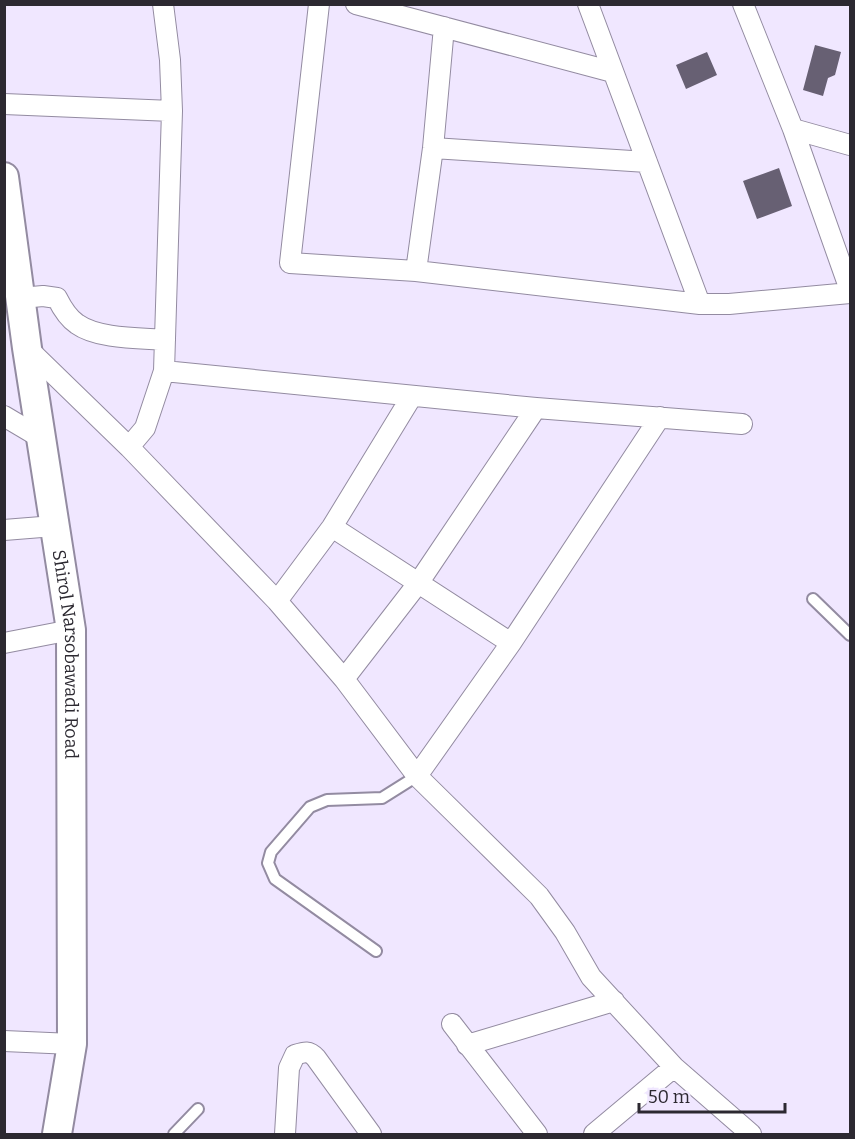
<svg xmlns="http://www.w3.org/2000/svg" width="855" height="1139" font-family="Bitter,serif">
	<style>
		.building { fill: #676073 }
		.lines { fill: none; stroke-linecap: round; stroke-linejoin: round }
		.lane-casing { stroke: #938ba1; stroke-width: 14 }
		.street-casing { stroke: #938ba1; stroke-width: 22 }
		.secondary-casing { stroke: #938ba1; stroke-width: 32 }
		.lane { stroke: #fff; stroke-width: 10 }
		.street { stroke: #fff; stroke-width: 20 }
		.secondary { stroke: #fff; stroke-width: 28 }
		.labels { text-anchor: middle; stroke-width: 6; stroke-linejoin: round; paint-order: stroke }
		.street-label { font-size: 18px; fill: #2c2931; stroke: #f0e7ff }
	</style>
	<rect width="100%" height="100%" fill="#f0e7ff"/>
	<!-- building -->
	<path class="building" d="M815,45L841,52L835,75L828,78L823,96L803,90Z
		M707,52L717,75L686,89L676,65Z
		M779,168L792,206L757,219L743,181Z"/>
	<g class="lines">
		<!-- lane casing -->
		<g class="lane-casing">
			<path id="lane" d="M813,599L850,635
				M376,951L275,879L268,863L271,852L310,807L327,800L382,798L417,776
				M174,1134L198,1109"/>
		</g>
		<!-- street casing -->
		<g class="street-casing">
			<path id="street" d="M319,4L290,263L416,271L700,304H729L850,293
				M356,4L613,72
				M588,4L700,304
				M743,4L793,129L850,290
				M4,104L172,111
				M793,129L850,145
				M433,148L647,162
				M416,271L433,148L444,27
				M21,298L43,296L57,298C62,308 68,318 77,324C98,339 139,338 165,340
				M27,348L129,447L277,601L344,679L417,776L539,896L565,932L591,977L674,1067L751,1134
				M164,371L536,408L742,424
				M4,416L41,438
				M129,447L145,428L164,371L172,111L170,60L163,4
				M332,527L511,643
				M4,530L54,526
				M277,601L332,527L412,396
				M4,643L71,630
				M344,679L419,582L536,408
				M417,776L511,643L660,417
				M452,1024L537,1134
				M4,1041L72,1044
				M467,1045L614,1001
				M285,1134L289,1068L295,1055C304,1052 309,1050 316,1058L371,1134
				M594,1134L674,1067"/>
		</g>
		<!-- secondary casing -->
		<g class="secondary-casing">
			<g id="secondary">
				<path id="s1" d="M4,177L27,348L71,630L72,1044L57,1134"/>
			</g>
		</g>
		<!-- lane -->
		<use href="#lane" class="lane"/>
		<!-- street -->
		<use href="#street" class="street"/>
		<!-- secondary -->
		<use href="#secondary" class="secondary"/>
	</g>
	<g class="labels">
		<!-- street labels -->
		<g class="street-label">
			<text dy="6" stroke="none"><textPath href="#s1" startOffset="482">Shirol Narsobawadi Road</textPath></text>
		</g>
	</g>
	<!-- border -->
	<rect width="855" height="1139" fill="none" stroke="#2c2931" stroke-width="12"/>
	<!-- scale -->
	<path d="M639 1103v9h146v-9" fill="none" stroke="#2c2931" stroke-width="3"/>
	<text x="648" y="1103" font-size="18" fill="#2c2931" stroke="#f0e7ff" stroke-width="4.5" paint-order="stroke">50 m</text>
</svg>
